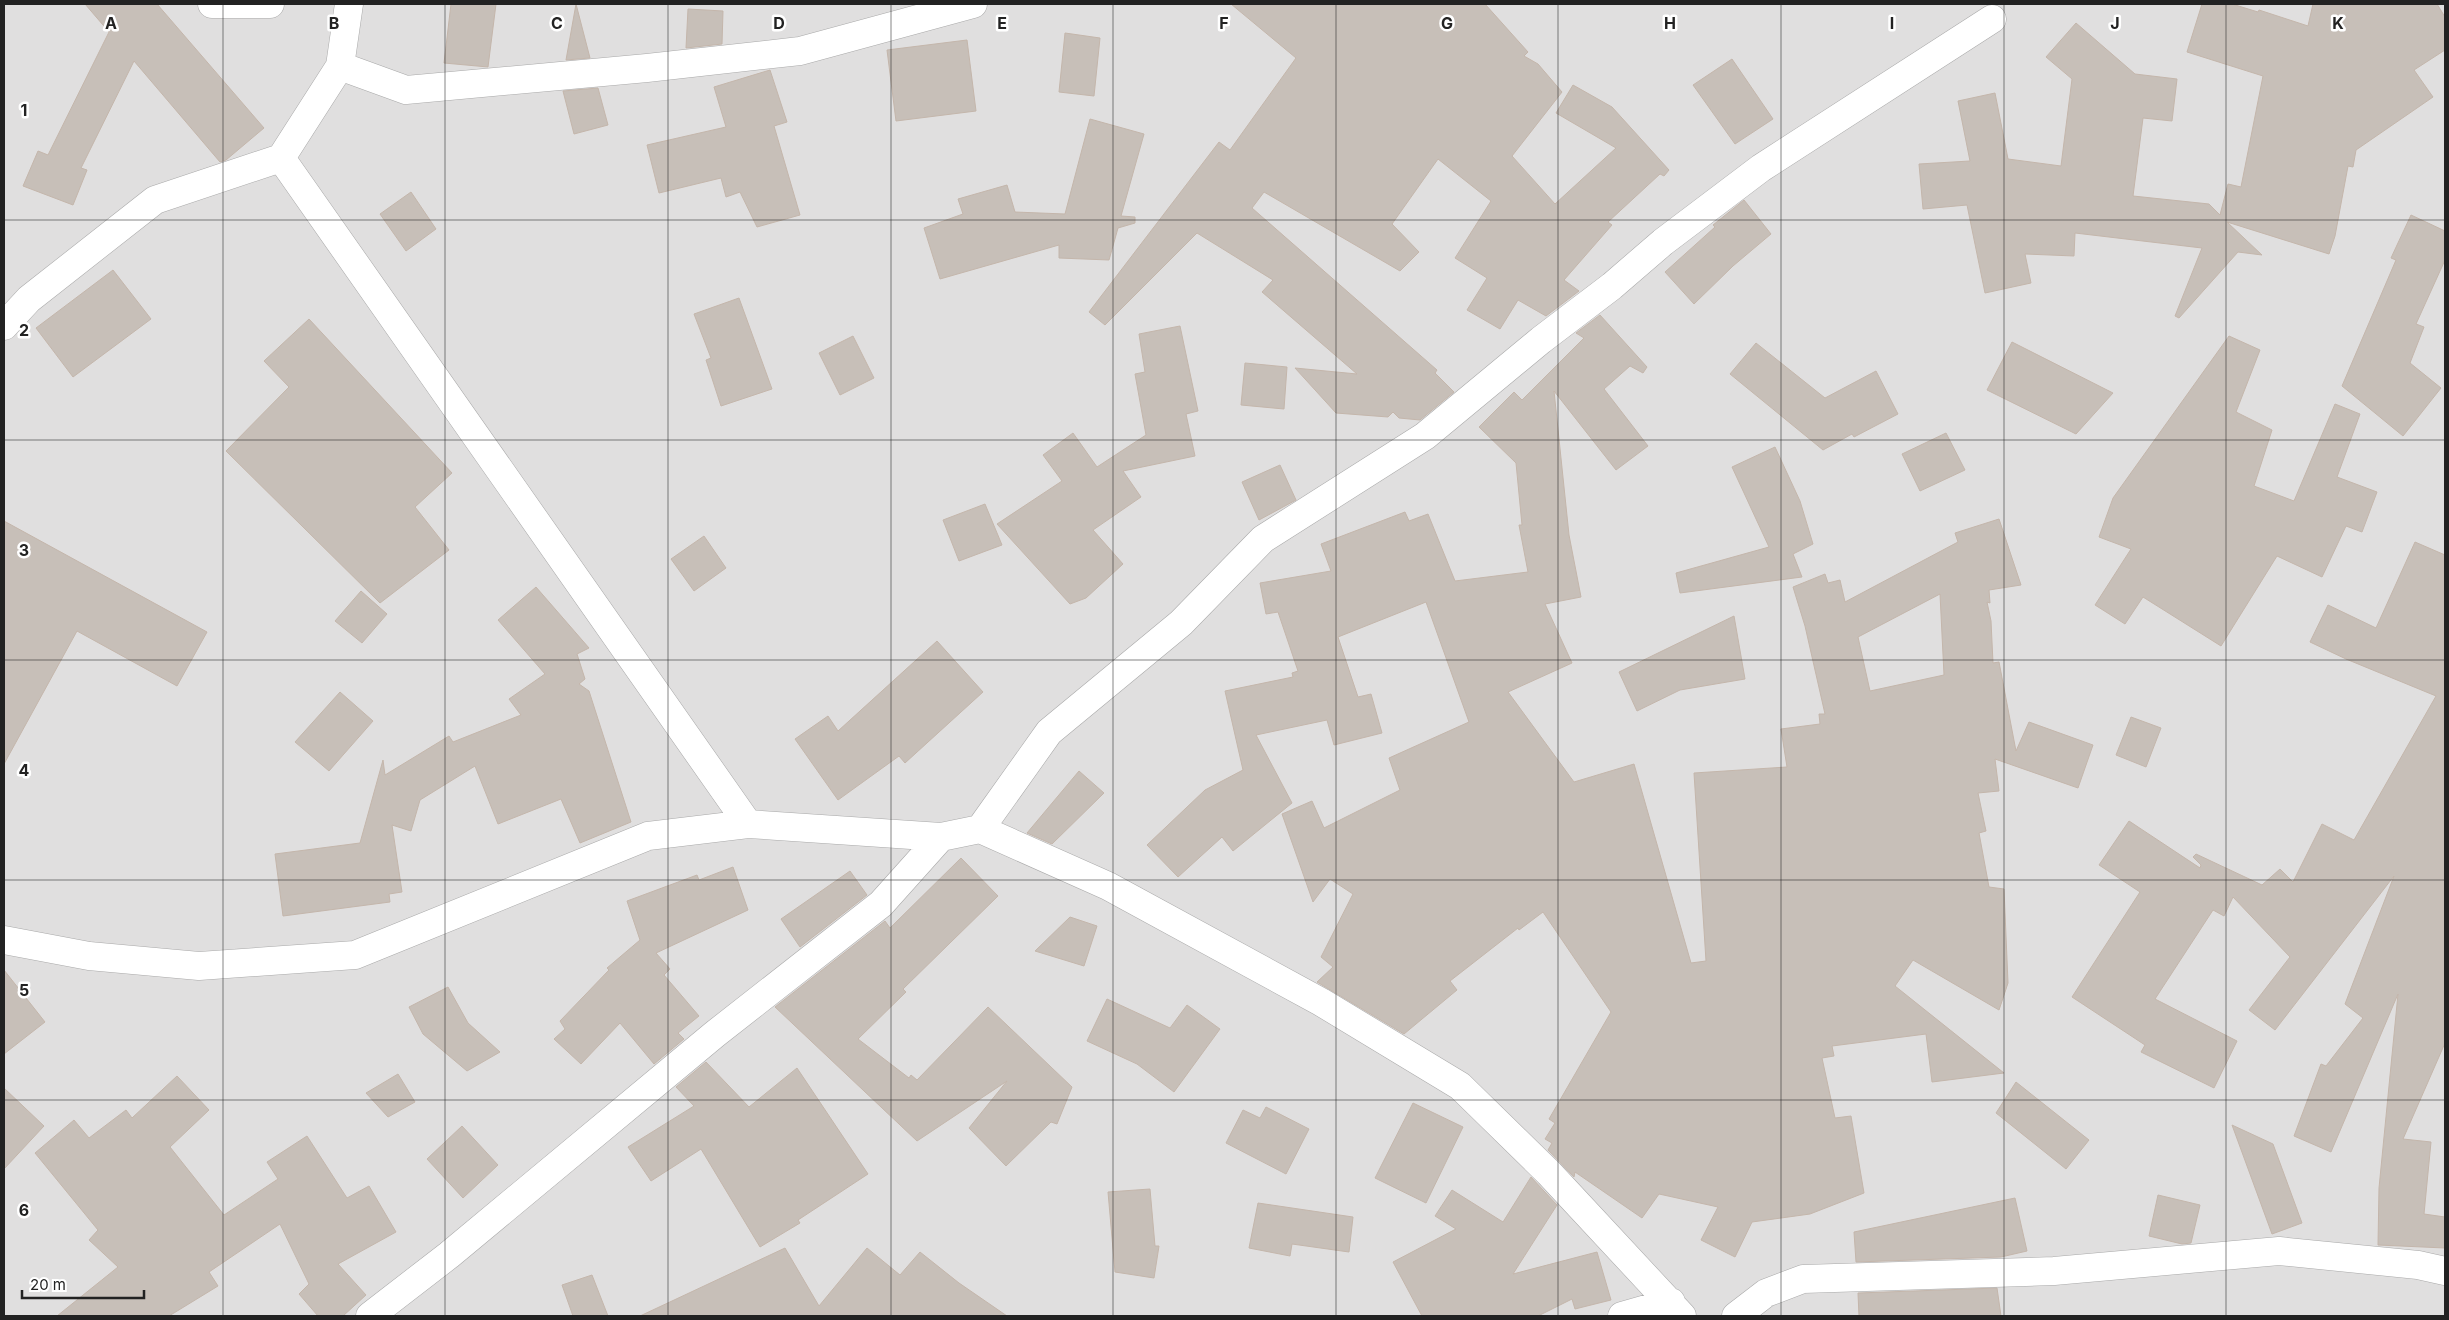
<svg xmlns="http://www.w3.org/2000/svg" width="2449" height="1320" font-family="Inter,sans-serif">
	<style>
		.residential { fill: #e0dfdf }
		.building { fill: #c7bfb8; stroke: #c4b6ab; fill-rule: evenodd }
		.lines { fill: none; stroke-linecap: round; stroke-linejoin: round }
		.street-casing { stroke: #a9a9a9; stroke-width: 29 }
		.street { stroke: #fff; stroke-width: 28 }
		.grid { fill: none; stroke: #222; stroke-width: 1; stroke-opacity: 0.55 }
		.grid-label { font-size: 16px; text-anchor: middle; font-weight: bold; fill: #222; stroke: #fff; stroke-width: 5; stroke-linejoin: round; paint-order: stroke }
	</style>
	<rect width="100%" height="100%" fill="#f2efe9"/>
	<!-- residential -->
	<path class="residential" d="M4,4H2445V1316H4Z"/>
	<!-- building -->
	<path class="building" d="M85,4H157L264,128L226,160L220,162L134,61L81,168L87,170L73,205L23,186L38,151L48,155L109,32Z
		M451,4H496L488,67L444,63Z
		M576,4L590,58L566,60Z
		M1231,4H1485L1528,52L1524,56L1538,64L1562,92L1512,156L1555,204L1616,148L1556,113L1573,85L1612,107L1669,170L1664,176L1660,174L1608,222L1612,225L1564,280L1579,291L1546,316L1518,300L1500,329L1467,310L1487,278L1455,258L1491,201L1438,159L1392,224L1419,252L1400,271L1264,192L1252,208L1437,370L1435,373L1454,392L1420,420L1399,418L1393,412L1388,417L1336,413L1295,368L1357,374L1262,292L1273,280L1197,233L1105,325L1089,312L1219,142L1230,150L1296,58Z
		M2202,4H2232L2258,12L2259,10L2308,26L2313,4H2437L2445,17V50L2414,70L2433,97L2356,150L2353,167L2348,166L2335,236L2329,254L2227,222L2262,255L2238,252L2179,318L2175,316L2202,248L2075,233L2074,256L2025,254L2031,283L1985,293L1967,205L1923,209L1919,164L1970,161L1958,101L1995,93L2008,159L2061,166L2072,79L2046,57L2076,23L2135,74L2177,79L2172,121L2143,118L2133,196L2209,204L2220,215L2228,184L2241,187L2263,76L2187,52Z
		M688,9L723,11L722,44L686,48Z
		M1065,33L1100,38L1094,96L1059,92Z
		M967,40L976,111L896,121L887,50Z
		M1732,59L1773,119L1735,144L1693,85Z
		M770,70L787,122L774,126L800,215L757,227L740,192L726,197L721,178L659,193L647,145L726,127L714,87Z
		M598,88L608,125L574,134L563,91Z
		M1090,119L1144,134L1121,216L1135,217V223L1118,228L1109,260L1059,258V245L940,279L924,228L963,214L958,199L1007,185L1015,212L1065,214Z
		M411,192L436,229L406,251L380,214Z
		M1744,200L1771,234L1733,266L1694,304L1665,272L1715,227L1713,225Z
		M2411,215L2445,231V260L2416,324L2424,327L2410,363L2441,388L2403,436L2342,386L2396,260L2391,258Z
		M113,270L151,319L73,377L36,328Z
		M739,298L772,389L721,406L706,360L711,358L694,314Z
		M1600,315L1647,367L1643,373L1630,366L1604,389L1648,446L1616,470L1554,391L1569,535L1581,597L1545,604L1572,663L1508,692L1574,782L1634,764L1691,963L1706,961L1694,773L1787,767L1781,729L1820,724L1819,714H1825L1805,626L1793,587L1825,574L1828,583L1840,580L1845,602L1958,542L1955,533L1999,519L2021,585L1989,590L1990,603L1987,602L1991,621L1993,663L1999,662L2016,751L2029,722L2093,745L2078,788L1995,759L1999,791L1978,793L1986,831L1979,833L1989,887L2004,889L2008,983L1999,1010L1913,960L1895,986L2004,1073L1932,1082L1926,1034L1832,1046L1834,1056L1822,1058L1835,1118L1851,1116L1864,1193L1810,1214L1752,1222L1735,1257L1701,1240L1718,1207L1659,1194L1642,1218L1575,1172L1574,1177L1548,1150L1552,1143L1545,1139L1555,1123L1549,1119L1611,1012L1543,912L1519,930L1518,928L1450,981L1457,990L1404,1034L1317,982L1333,967L1321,957L1353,894L1330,879L1313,902L1282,814L1312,801L1324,828L1400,790L1389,758L1469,722L1426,602L1338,637L1358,697L1371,694L1382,733L1334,745L1327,720L1256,735L1292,803L1233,851L1222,837L1178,877L1147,845L1205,790L1243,770L1225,691L1293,677L1292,673L1298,671L1278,612L1266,614L1260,583L1331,571L1321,544L1405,512L1409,521L1428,514L1455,581L1528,572L1519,525H1522L1516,463L1479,427L1514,392L1522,400L1584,338L1576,333ZM1940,594L1944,675L1870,691L1858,637Z
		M309,319L452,473L415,507L449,550L380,603L226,451L289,387L264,361Z
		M1180,326L1198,411L1186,414L1195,456L1123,471L1141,497L1093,530L1123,564L1086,598L1070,604L997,524L1062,481L1043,455L1073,433L1097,467L1146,435L1135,374L1145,372L1139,334Z
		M853,336L874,378L840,395L819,353Z
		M2229,336L2260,350L2236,412L2272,430L2254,486L2294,501L2335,404L2360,414L2337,477L2377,492L2362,532L2346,526L2322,577L2277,556L2221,646L2143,597L2125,624L2095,605L2131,549L2099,537L2113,498Z
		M2012,342L2113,393L2076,434L1987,390Z
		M1756,343L1825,398L1876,371L1898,414L1854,437L1852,434L1823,450L1730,374Z
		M1245,363L1287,367L1284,409L1241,405Z
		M1946,433L1965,470L1920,491L1902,454Z
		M1775,447L1800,501L1813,544L1793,554L1802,577L1680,593L1676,573L1769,547L1732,467Z
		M1280,465L1296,500L1259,520L1242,482Z
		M985,504L1002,545L959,561L943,520Z
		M4,521L207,632L177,686L77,631L4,764Z
		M704,536L726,568L694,591L671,559Z
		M2415,542L2445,555V1043L2403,1139L2431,1142L2424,1214L2445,1217V1248L2378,1245L2379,1188L2398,994L2331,1152L2294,1136L2321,1064L2326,1066L2363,1018L2345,1004L2394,876L2275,1030L2249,1010L2290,957L2233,897L2224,916L2213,910L2155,999L2237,1041L2214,1088L2141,1052L2145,1045L2072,997L2140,892L2099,865L2129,821L2200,868L2201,865L2193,857L2196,854L2262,885L2280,869L2293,882L2322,824L2354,840L2436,696L2346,659L2310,642L2328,605L2376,628Z
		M536,587L589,648L577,654L585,679L579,684L589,691L631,822L580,843L561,799L498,824L475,766L420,800L411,831L392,825L402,892L389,894L390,902L283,916L275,854L360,843L383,760L385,775L449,736L453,742L521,715L509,699L545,674L498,620Z
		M361,591L387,614L362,643L335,621Z
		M1734,616L1745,679L1680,690L1637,711L1619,672Z
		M937,641L983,692L905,763L899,756L838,800L795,739L828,716L838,731Z
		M340,692L373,721L329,771L295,742Z
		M2131,717L2161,728L2146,767L2116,755Z
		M1079,771L1104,793L1052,844L1027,833Z
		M961,858L998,896L903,989L906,992L858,1039L909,1078L911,1075L917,1080L988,1007L1072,1087L1057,1124L1051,1122L1006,1166L969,1128L1007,1081L917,1141L775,1007L885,921L890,928Z
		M733,867L748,910L656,953L670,969L664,975L699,1016L678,1033L684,1039L654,1064L620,1023L581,1064L554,1039L565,1029L560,1021L609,970L607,968L640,940L627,901L697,875L699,880Z
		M850,871L867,895L800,947L781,919Z
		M1070,917L1097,926L1084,966L1035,951Z
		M4,970L45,1022L4,1054Z
		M448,987L468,1023L500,1052L467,1071L423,1034L409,1007Z
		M1107,999L1170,1028L1187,1005L1220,1029L1174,1092L1137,1064L1087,1041Z
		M706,1062L749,1107L797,1068L868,1174L798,1220L800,1223L760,1247L701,1149L651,1181L628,1147L694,1106L676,1087Z
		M398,1074L415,1102L388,1117L366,1093Z
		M177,1076L209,1110L170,1147L224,1215L278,1179L267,1162L307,1136L347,1198L369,1186L396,1232L338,1264L366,1295L343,1316H318L299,1294L309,1284L280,1224L209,1272L218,1286L169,1316H57L118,1267L89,1240L98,1230L35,1153L74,1120L89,1138L126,1110L132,1118Z
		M2016,1082L2089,1140L2066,1169L1996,1113Z
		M4,1088L44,1126L4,1169Z
		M1413,1103L1463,1127L1426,1203L1375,1178Z
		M1266,1107L1309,1129L1286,1174L1226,1143L1243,1110L1260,1118Z
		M2232,1125L2273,1144L2302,1223L2272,1234Z
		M462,1126L498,1165L463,1198L427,1159Z
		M1531,1177L1557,1205L1513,1274L1597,1252L1611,1300L1575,1309L1572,1299L1538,1316H1422L1393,1262L1456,1229L1435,1216L1452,1190L1503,1222Z
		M1150,1189L1155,1246H1159L1154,1278L1115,1272L1108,1192Z
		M2158,1195L2200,1205L2191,1243L2182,1244L2149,1236Z
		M2015,1198L2027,1251L2001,1257L1856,1262L1854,1232Z
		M1258,1203L1353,1217L1349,1252L1292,1244L1290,1256L1249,1248Z
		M785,1248L819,1306L867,1248L900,1275L920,1252L959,1283L1007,1316H640Z
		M592,1275L608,1316H573L562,1285Z
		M1997,1288L2001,1316H1859L1858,1293Z"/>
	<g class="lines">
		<!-- street casing -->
		<g class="street-casing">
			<path id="street" d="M212,4H270
				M340,66L349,4
				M281,158L748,824
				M4,326L29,299L155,200L281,158L340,66L406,90L647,68L800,51L973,4
				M980,829L1049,732L1181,623L1263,539L1425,436L1541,340L1612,286L1663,242L1761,168L1992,19
				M4,940L89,956L199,966L355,955L648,836L748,824L941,837L980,829L1108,886L1321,1002L1460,1086L1549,1173L1682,1316
				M370,1316L449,1255L715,1034L881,904L941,837
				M1622,1316L1671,1302
				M1736,1316L1766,1293L1803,1279L2054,1271L2279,1251L2418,1265L2445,1271"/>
		</g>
		<!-- street -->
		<use href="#street" class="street"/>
	</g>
	<!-- grid -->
	<path class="grid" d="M223,4V1316M445,4V1316M668,4V1316M891,4V1316M1113,4V1316M1336,4V1316M1558,4V1316M1781,4V1316M2004,4V1316M2226,4V1316M4,220H2445M4,440H2445M4,660H2445M4,880H2445M4,1100H2445"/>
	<g class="grid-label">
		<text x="111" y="29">A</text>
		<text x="334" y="29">B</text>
		<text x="557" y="29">C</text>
		<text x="779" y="29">D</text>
		<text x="1002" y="29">E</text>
		<text x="1224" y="29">F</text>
		<text x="1447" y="29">G</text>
		<text x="1670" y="29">H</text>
		<text x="1892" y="29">I</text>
		<text x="2115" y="29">J</text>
		<text x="2338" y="29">K</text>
		<text x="24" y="116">1</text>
		<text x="24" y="336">2</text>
		<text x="24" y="556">3</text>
		<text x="24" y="776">4</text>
		<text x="24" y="996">5</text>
		<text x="24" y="1216">6</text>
	</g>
	<!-- border -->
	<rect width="2449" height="1320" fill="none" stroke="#222222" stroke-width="10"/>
	<!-- scale -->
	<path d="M22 1290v8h122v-8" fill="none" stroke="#222222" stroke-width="2.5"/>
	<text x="30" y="1290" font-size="15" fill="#222222" stroke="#ffffff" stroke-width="4" paint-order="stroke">20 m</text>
</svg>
